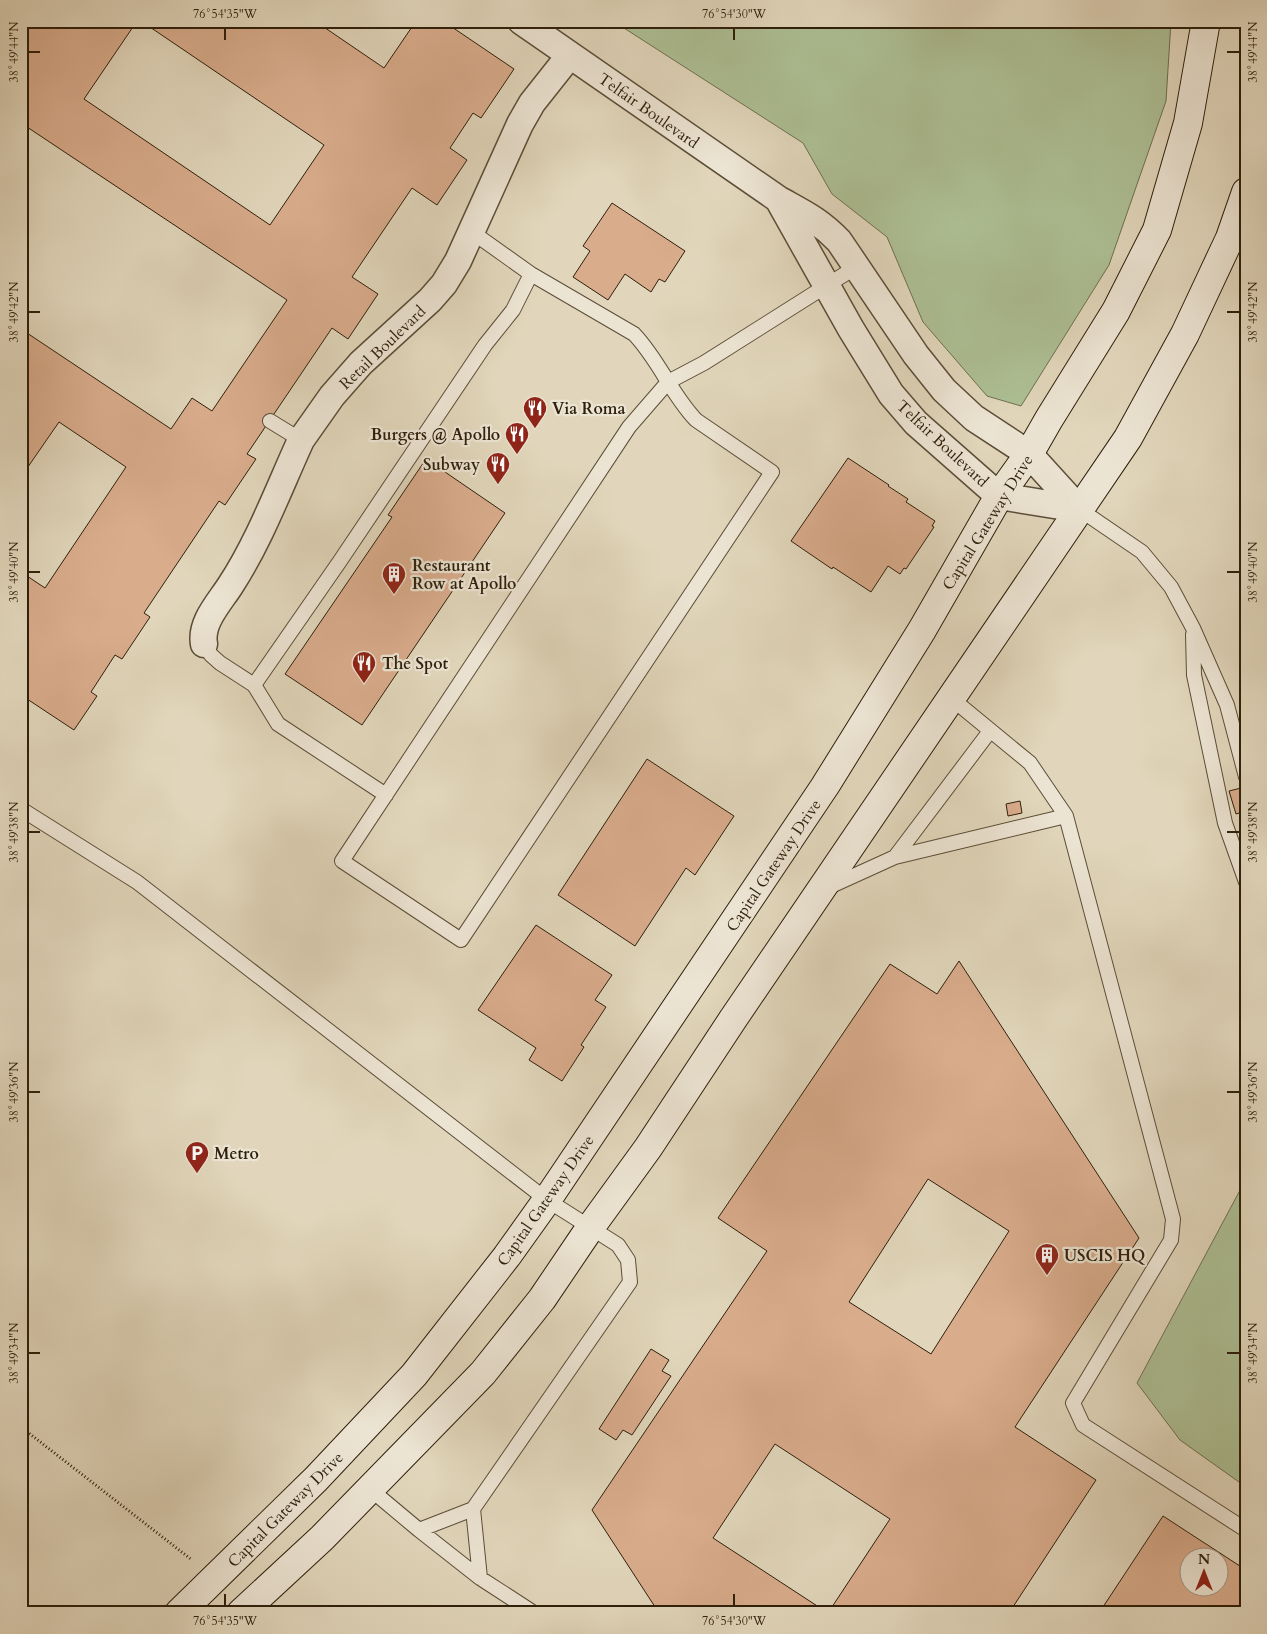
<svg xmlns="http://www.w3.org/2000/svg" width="1267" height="1634" font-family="Cardo,serif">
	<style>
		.green { fill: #adbf94; stroke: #6e6f50 }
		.building { fill: #d9ac8c; stroke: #2e1f0b; fill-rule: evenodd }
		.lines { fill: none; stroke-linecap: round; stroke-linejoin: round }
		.lane-casing { stroke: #5b4d37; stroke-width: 16 }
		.street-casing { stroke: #5b4d37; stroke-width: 29 }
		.secondary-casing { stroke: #2e1f0b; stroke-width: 30 }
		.path { stroke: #2e1f0b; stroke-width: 3; stroke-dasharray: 1 2.5; stroke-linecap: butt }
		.lane { stroke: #ece4d3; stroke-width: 14 }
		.street { stroke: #ece4d3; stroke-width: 26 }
		.secondary { stroke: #ece4d3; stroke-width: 28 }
		.ticks { fill: none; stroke: #2e1f0b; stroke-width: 2 }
		.labels { text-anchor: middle; stroke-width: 4.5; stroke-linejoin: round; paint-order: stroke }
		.street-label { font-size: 16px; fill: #2e1f0b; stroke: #ece4d3 }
		.poi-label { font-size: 16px; font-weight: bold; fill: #2e1f0b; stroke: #ece4d3; text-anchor: start }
		.neatline { fill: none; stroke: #2e1f0b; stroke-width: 2 }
		.ticks-label { font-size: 12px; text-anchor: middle; fill: #2e1f0b }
	</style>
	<rect width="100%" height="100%" fill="#e1d6bb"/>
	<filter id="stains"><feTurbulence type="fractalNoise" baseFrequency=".004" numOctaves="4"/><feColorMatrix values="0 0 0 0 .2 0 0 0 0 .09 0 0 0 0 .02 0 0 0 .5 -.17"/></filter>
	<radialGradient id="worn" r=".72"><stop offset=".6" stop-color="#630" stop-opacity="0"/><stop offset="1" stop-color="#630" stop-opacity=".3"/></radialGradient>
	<!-- green -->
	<path class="green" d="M613,21H1171L1166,101L1109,265L1021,406L987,396L923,322L887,237L832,194L803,143Z
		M1246,1179V1487L1180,1440L1137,1383Z"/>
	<!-- building -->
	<path class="building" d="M21,21H137L84,99L270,225L324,145L141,21H315L384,68L416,21H443L514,69L481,118L473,113L450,148L467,160L437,205L412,188L352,277L378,294L348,339L332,328L247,454L256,459L225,505L219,501L144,613L150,617L122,659L115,655L91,692L97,696L74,730L21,695V572L45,588L126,467L59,422L21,477V329L171,429L192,398L212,411L287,300L21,123Z
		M612,203L685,251L665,282L659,279L651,292L625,274L608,300L573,277L590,251L583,246Z
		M848,458L889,485L888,486L908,499L906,502L935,521L932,526L934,527L906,569L904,568L900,574L888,566L871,592L833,567L832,569L791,541Z
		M426,459L505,513L362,725L285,674L392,517L388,515Z
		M647,759L734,816L695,875L686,868L635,946L558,895Z
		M1241,788L1246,804V811L1236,814L1229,791Z
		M1020,801L1022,813L1008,816L1006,804Z
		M536,925L612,975L595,1000L606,1007L581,1045L584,1047L562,1081L529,1060L536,1048L478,1010Z
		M959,961L1139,1238L1015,1427L1096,1480L1009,1613H828L890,1519L775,1444L713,1538L828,1613H659L592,1510L767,1251L718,1218L890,964L937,994ZM928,1179L1009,1231L931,1354L849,1302Z
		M651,1349L669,1360L662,1371L671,1376L632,1435L623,1430L616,1440L599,1429Z
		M1163,1516L1246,1570V1613H1099ZM1190,1556H1220V1586H1190Z"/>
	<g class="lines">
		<!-- lane casing -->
		<g class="lane-casing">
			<path id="lane" d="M472,232L531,274L634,334C659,360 671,394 696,420L772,472L461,940L342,861L629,427L668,382L704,363L856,267
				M270,421L301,440
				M1079,509L1142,552L1171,587L1193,628L1227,705L1246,777
				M1193,634L1194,675L1225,823L1246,882
				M204,644L211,655L220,663L254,685L278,724L386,795
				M254,685L340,561L485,345L513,310L531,274
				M951,698L1030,763L1066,816
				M21,809L137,882L547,1200L618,1245L628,1260L630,1282L473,1509L419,1530L370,1489
				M895,857L990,731
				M829,887L895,857L1066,816L1173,1219L1171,1240L1073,1403L1083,1425L1246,1530
				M473,1509L480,1578L534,1613
				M419,1530L480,1578"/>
		</g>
		<!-- street casing -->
		<g class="street-casing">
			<path id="street" d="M521,21L778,199C803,213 819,220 839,241L916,355L944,390L974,418L1029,454L1079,509
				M778,199L851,329L891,394L916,423L999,496L1079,509
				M204,644C200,623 219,603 230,586C259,542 279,488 301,440L332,396L361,363L430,300L444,284L458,261L520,124L532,103L570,55"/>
		</g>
		<!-- secondary casing -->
		<g class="secondary-casing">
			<path id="secondary" d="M179,1613L316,1479L414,1375L507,1256L547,1200L825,786L922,630L999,496L1029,454L1049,419L1116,311L1157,230L1188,123L1206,21
				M241,1613L322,1538L483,1373L542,1299L590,1228L648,1148L733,1019L1128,438L1185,334L1230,238L1246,192"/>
		</g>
		<!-- path -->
		<path class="path" d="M21,1427L192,1560"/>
		<!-- lane -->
		<use href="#lane" class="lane"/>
		<!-- street -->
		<use href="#street" class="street"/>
		<!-- secondary -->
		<use href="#secondary" class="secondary"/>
	</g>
	<!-- ticks -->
	<path class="ticks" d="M225,28V40M734,28V40M28,52H40M1227,52H1240M28,312H40M1227,312H1240M28,572H40M1227,572H1240M28,832H40M1227,832H1240M28,1092H40M1227,1092H1240M28,1353H40M1227,1353H1240M225,1594V1606M734,1594V1606"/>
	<!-- icons -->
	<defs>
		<g id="restaurant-pin" transform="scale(1.25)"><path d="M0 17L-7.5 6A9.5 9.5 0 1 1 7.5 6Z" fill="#8f2418" stroke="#ece4d3"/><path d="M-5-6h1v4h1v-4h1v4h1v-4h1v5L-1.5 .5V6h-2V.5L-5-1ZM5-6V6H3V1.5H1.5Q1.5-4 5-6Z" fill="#fff"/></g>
		<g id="building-pin" transform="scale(1.25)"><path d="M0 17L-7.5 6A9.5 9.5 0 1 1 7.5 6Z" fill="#8f2418" stroke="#ece4d3"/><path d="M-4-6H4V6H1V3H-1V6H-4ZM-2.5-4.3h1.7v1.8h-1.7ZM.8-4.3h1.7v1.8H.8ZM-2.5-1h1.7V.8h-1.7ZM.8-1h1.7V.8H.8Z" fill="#fff"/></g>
		<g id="parking-pin" transform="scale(1.25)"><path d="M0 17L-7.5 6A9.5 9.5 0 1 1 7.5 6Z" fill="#8f2418" stroke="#ece4d3"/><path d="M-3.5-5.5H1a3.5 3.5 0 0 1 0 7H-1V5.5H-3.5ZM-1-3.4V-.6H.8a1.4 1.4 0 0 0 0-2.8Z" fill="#fff"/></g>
	</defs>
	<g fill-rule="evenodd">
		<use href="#restaurant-pin" x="535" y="408"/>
		<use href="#restaurant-pin" x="517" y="434"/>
		<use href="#restaurant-pin" x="498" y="464"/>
		<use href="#building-pin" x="394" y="574"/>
		<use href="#restaurant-pin" x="364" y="663"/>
		<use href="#parking-pin" x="197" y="1153"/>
		<use href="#building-pin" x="1047" y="1255"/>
	</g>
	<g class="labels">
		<!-- street labels -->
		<g class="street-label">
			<text transform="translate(649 110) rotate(35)" y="6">Telfair Boulevard</text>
			<text transform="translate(382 347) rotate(-44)" y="6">Retail Boulevard</text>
			<text transform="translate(943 443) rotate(43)" y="6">Telfair Boulevard</text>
			<text transform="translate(987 522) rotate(-58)" y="6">Capital Gateway Drive</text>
			<text transform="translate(773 865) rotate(-56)" y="6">Capital Gateway Drive</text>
			<text transform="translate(545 1200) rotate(-55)" y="6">Capital Gateway Drive</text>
			<text transform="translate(285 1509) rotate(-45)" y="6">Capital Gateway Drive</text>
		</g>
		<!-- poi labels -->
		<g class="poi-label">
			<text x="552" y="414">Via Roma</text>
			<text x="500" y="440" text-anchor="end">Burgers @ Apollo</text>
			<text x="480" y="470" text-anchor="end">Subway</text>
			<text x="412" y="571">Restaurant<tspan x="412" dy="18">Row at Apollo</tspan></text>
			<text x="382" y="669">The Spot</text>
			<text x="214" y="1159">Metro</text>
			<text x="1064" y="1261">USCIS HQ</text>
		</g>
	</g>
	<!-- margin -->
	<rect width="1267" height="1634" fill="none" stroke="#e1d6bb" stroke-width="55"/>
	<!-- north arrow -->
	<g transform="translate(1204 1572)"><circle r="24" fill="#ece4d3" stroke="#a09583"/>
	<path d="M0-4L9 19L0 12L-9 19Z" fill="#8f2418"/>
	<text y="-8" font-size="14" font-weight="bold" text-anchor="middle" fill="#2e1f0b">N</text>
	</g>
	<rect x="28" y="28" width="1212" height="1578" class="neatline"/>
	<g class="ticks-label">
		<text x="225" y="18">76°54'35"W</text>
		<text x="734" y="18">76°54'30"W</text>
		<text transform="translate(14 52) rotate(-90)" y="4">38°49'44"N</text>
		<text transform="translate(1253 52) rotate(-90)" y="4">38°49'44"N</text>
		<text transform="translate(14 312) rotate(-90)" y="4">38°49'42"N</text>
		<text transform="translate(1253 312) rotate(-90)" y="4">38°49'42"N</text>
		<text transform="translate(14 572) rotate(-90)" y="4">38°49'40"N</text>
		<text transform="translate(1253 572) rotate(-90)" y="4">38°49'40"N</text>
		<text transform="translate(14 832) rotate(-90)" y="4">38°49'38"N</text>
		<text transform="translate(1253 832) rotate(-90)" y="4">38°49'38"N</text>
		<text transform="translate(14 1092) rotate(-90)" y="4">38°49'36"N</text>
		<text transform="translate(1253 1092) rotate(-90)" y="4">38°49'36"N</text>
		<text transform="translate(14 1353) rotate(-90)" y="4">38°49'34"N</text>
		<text transform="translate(1253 1353) rotate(-90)" y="4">38°49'34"N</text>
		<text x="225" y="1625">76°54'35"W</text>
		<text x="734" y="1625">76°54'30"W</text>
	</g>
	<rect width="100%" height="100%" filter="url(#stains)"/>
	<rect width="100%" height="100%" fill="url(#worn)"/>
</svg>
